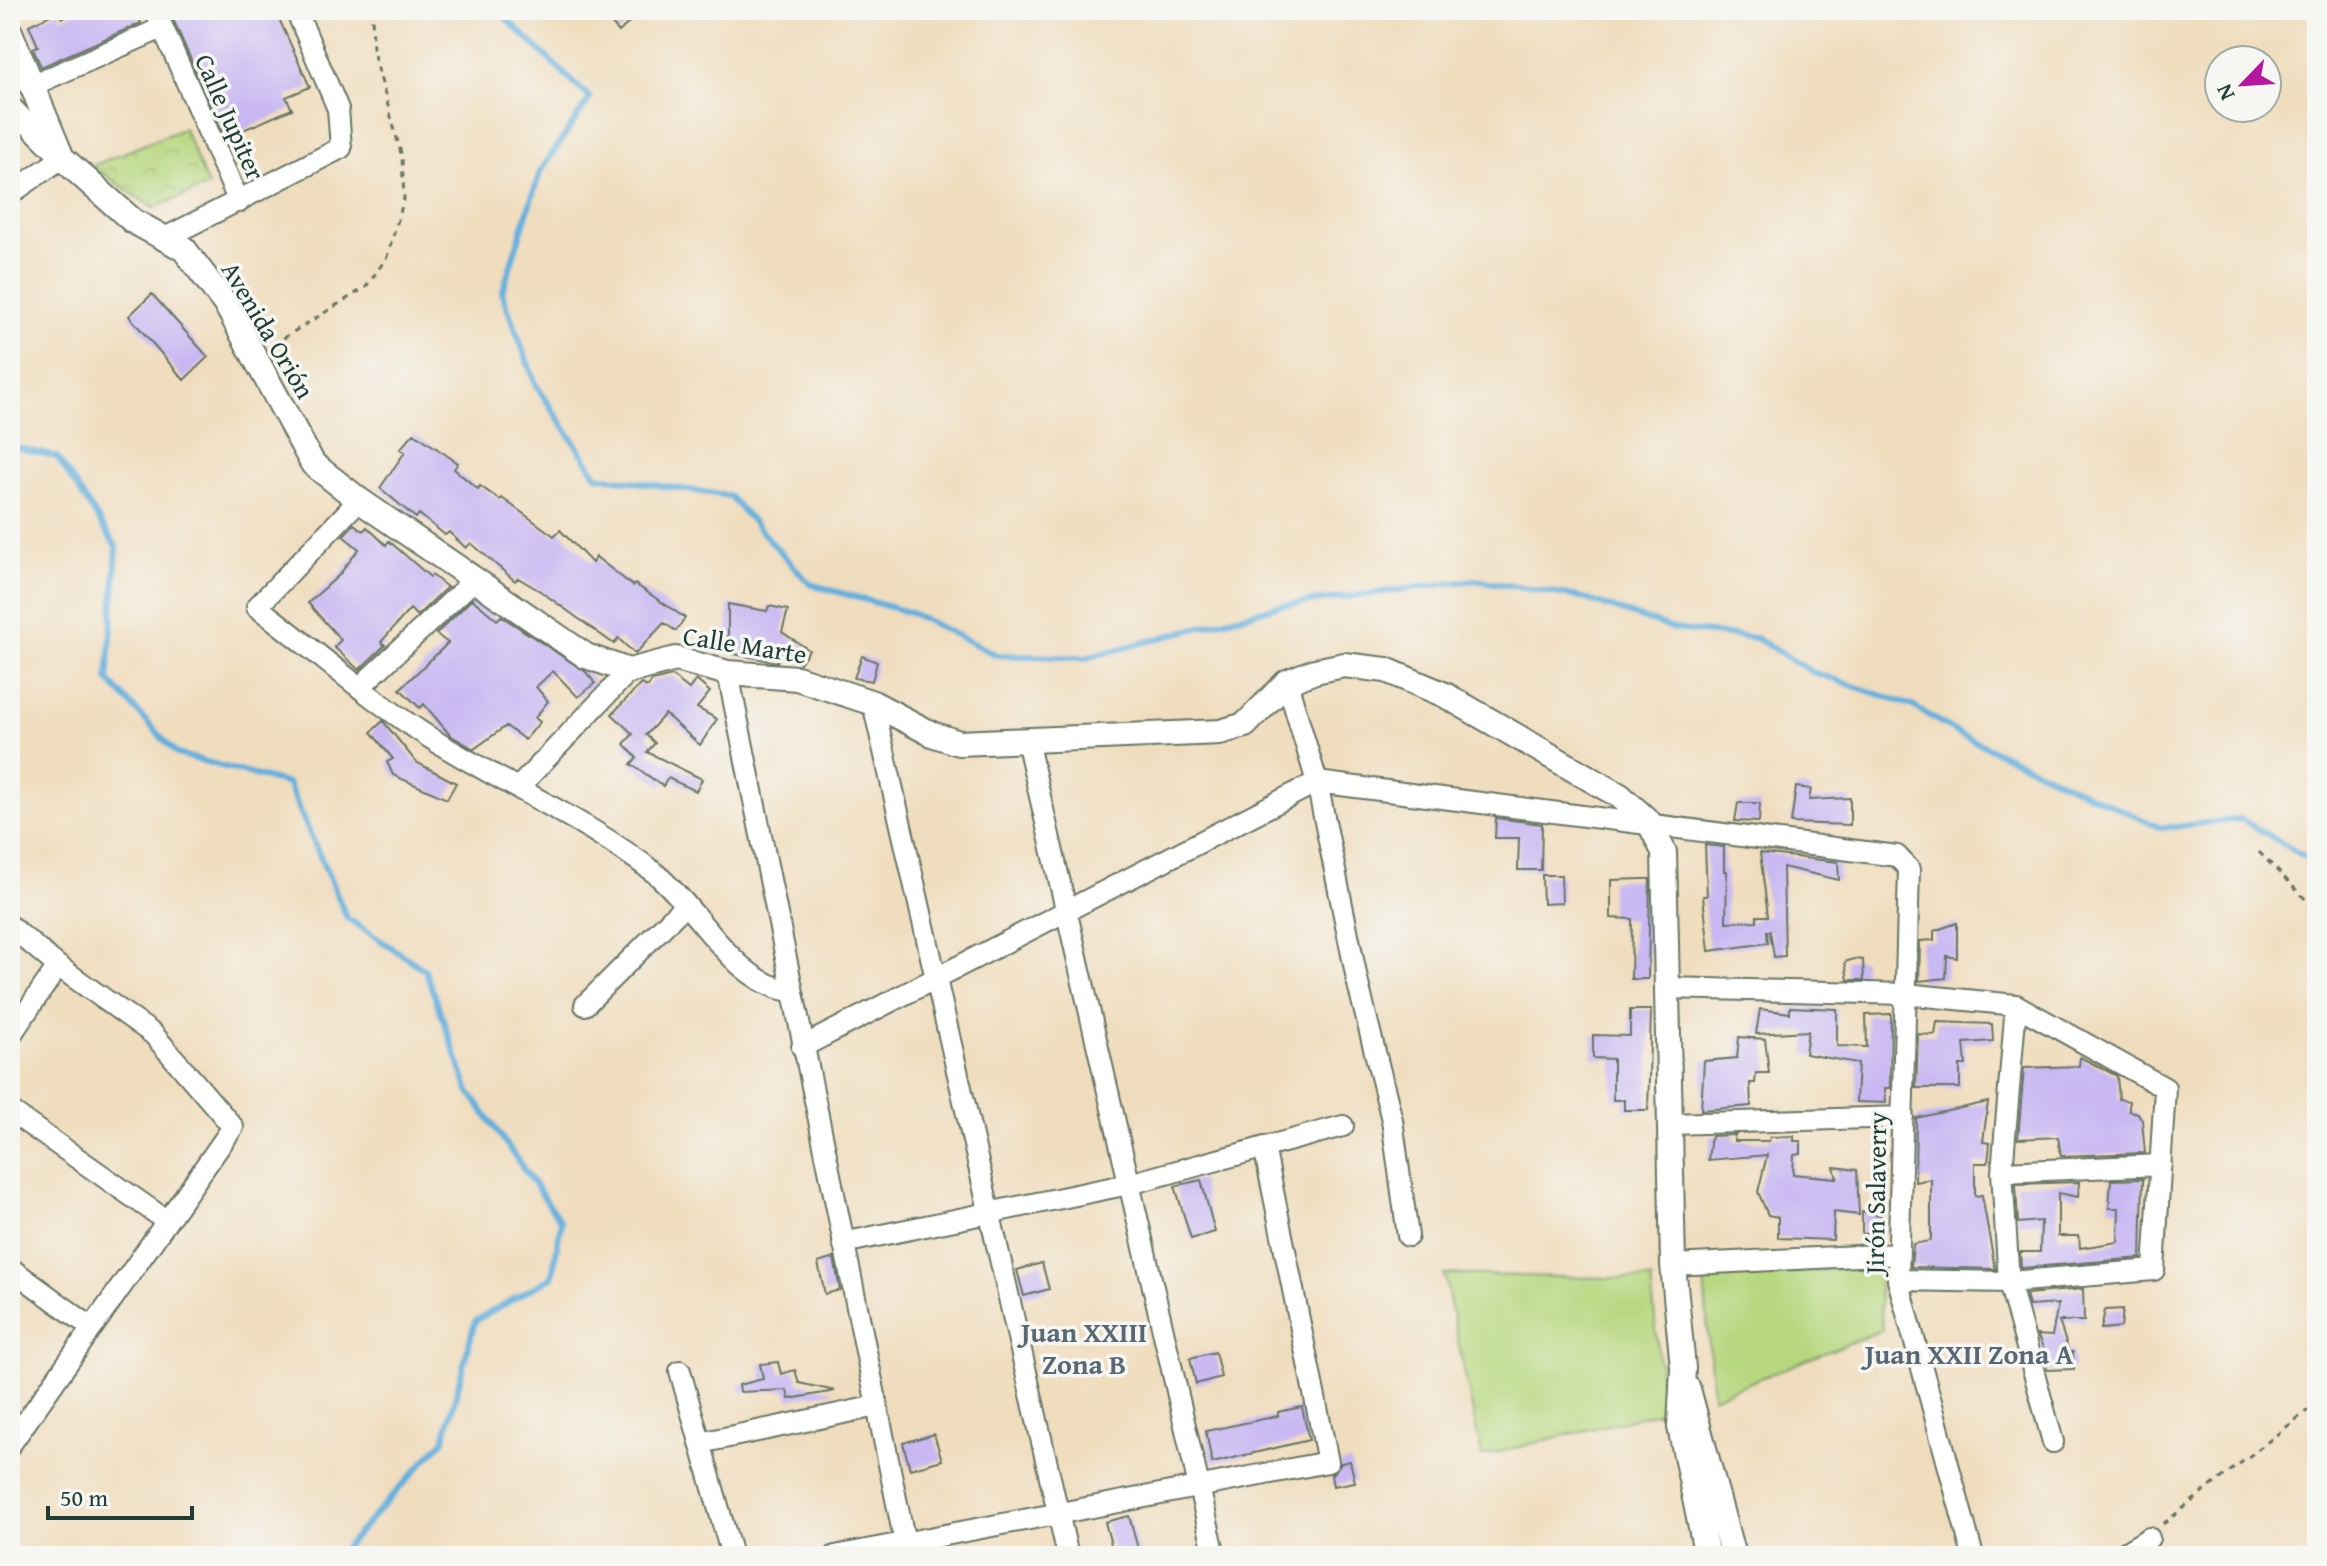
<svg xmlns="http://www.w3.org/2000/svg" width="2327" height="1566" font-family="'Gentium Book Plus',serif">
	<style>
		.grass { fill: #b7d77f; stroke: #6b8a5a; stroke-width: 2 }
		.park { fill: url(#park-crowns); stroke: #6b8a5a; stroke-width: 2 }
		.lines { fill: none; stroke-linecap: round; stroke-linejoin: round }
		.stream { stroke: #62afdc; stroke-width: 6 }
		.building { fill: #c8b7f2 }
		.minor-casing { stroke: #687564; stroke-width: 24 }
		.tertiary-casing { stroke: #687564; stroke-width: 28 }
		.path { stroke: #687564; stroke-width: 3; stroke-dasharray: 6 6; stroke-linecap: butt }
		.minor { stroke: #fff; stroke-width: 20 }
		.tertiary { stroke: #fff; stroke-width: 24 }
		.labels { text-anchor: middle; stroke-width: 7; stroke-linejoin: round; paint-order: stroke }
		.street-label { font-size: 26px; fill: #1f3d34; stroke: #f6f6f2 }
		.neighbourhood-label { font-size: 28px; font-weight: bold; fill: #5a6876; stroke: #f6f6f2 }
	</style>
	<defs>
		<pattern id="park-crowns" width="20" height="18" patternUnits="userSpaceOnUse" patternTransform="scale(2)"><rect width="20" height="18" fill="#b7d77f"/><path d="M2 6a3 3 0 1 1 6 0M12 15a3 3 0 1 1 6 0" fill="none" stroke="#9db96e"/></pattern>
	</defs>
	<rect width="100%" height="100%" fill="#f6f6f2"/>
	<filter id="ink" filterUnits="userSpaceOnUse"><feTurbulence type="fractalNoise" baseFrequency=".0125" numOctaves="2"/><feDisplacementMap in="SourceGraphic" scale="16" xChannelSelector="R" yChannelSelector="G"/><feConvolveMatrix kernelMatrix="1 2 1 2 8 2 1 2 1" color-interpolation-filters="sRGB"/></filter>
	<filter id="wash" filterUnits="userSpaceOnUse"><feTurbulence type="fractalNoise" baseFrequency=".006" numOctaves="4" result="noise"/><feDisplacementMap in="SourceGraphic" scale="32" xChannelSelector="R" yChannelSelector="G"/><feGaussianBlur stdDeviation="1.8" result="paint"/><feColorMatrix in="noise" values="0 0 0 0 0 0 0 0 0 0 0 0 0 0 0 0 0 1.4 0 .05"/><feComposite in="paint" operator="in"/></filter>
	<g filter="url(#wash)">
		<rect width="100%" height="100%" fill="#f0ddbe"/>
		<!-- grass -->
		<path class="grass" d="M1878,1266L1882,1330L1713,1397L1704,1278Z
			M1444,1274L1651,1279L1664,1411L1482,1456Z"/>
		<!-- park -->
		<path class="park" d="M184,128L208,186L153,208L92,166Z"/>
		<g class="lines">
			<!-- stream -->
			<path class="stream" d="M497,10L590,98L540,172L502,293L536,385L597,476L729,496L810,584L911,613L997,655L1086,658L1278,606L1475,580L1580,597L1674,629L1756,638L1812,672L1913,706L1961,735L2161,828L2241,819L2317,864
				M10,446L57,457L117,548L108,680L177,754L288,784L347,918L425,970L469,1091L561,1222L552,1277L475,1321L444,1440L337,1556"/>
		</g>
		<g id="blocks">
			<!-- building -->
			<path class="building" d="M79,10H135L141,23L41,67L33,48L38,46L29,25L59,11L62,18Z
				M169,10H275L310,87L286,97L292,109L225,138Z
				M599,10H642L619,32Z
				M152,294L208,357L184,380L129,316Z
				M414,433L458,463L454,469L478,489L480,486L500,500L502,498L554,536L560,530L592,563L596,557L633,586L635,584L685,618L676,631L664,623L635,654L618,638L614,644L540,591L518,578L515,581L471,543L466,548L449,532L445,535L419,514L416,518L380,488L405,452L400,449Z
				M354,524L363,531L367,527L386,545L389,541L430,577L432,575L447,587L417,616L410,609L381,642L385,645L359,670L334,647L341,640L308,603L339,575L359,549L343,536Z
				M472,599L497,620L501,616L586,672L595,683L578,697L553,671L536,687L548,701L535,718L540,722L525,740L506,726L474,749L450,735L424,704L420,708L400,689L448,643L436,634Z
				M728,604L767,611L769,606L788,610L782,632L809,650L800,663L780,653L777,662L728,653Z
				M862,656L877,662L872,681L854,678Z
				M672,676L689,689L696,680L710,692L697,708L717,719L700,745L665,714L646,735L655,743L647,752L702,779L696,791L668,778L663,786L631,764L637,758L624,744L633,734L612,714L641,684L648,687L652,681Z
				M383,721L416,762L456,783L447,799L393,775L387,762L393,759L371,732Z
				M1796,787L1811,789L1809,800L1850,798V825L1791,823Z
				M1738,803H1760L1759,822L1735,821Z
				M1496,818L1542,824L1541,870H1518L1519,838H1495Z
				M1705,845L1724,847V871H1727L1726,922L1757,921V916H1768L1760,853L1838,862L1839,880L1783,867L1785,956L1774,957L1770,931H1767L1768,943L1709,951L1703,896H1707Z
				M1542,875H1561L1562,903L1543,904Z
				M1643,879H1650L1648,979H1631L1632,919L1611,918V880Z
				M1957,923V958L1947,956L1946,978L1919,981L1920,941L1934,940V931Z
				M1854,959L1863,960L1864,980H1848L1845,962Z
				M1790,1007L1837,1009V1046L1867,1047L1866,1015L1891,1014L1890,1088H1885L1886,1103L1856,1102L1858,1063L1805,1054L1808,1031L1756,1034L1760,1009L1790,1013Z
				M1630,1010H1651L1648,1110H1624V1100H1613V1059L1593,1058V1035L1630,1036Z
				M1937,1022L1992,1024L1993,1041L1964,1043L1966,1065H1960V1088H1916L1918,1034L1935,1035Z
				M1739,1037L1765,1039L1769,1073H1756L1755,1083H1750L1751,1106L1701,1110L1704,1061L1737,1058Z
				M2080,1057L2117,1076L2119,1099L2129,1101V1111L2138,1113L2142,1120L2145,1153L2061,1156L2058,1137L2018,1139L2024,1068L2079,1066Z
				M1988,1102L1983,1142L1990,1143L1988,1163H1975V1196L1982,1195L1995,1269L1911,1267L1913,1244L1930,1241L1931,1237V1179L1915,1182L1916,1118Z
				M1735,1135L1734,1141H1769L1770,1137L1794,1136V1141H1801V1154L1794,1155L1793,1174L1837,1178L1834,1167L1857,1170L1859,1215L1834,1212L1833,1240L1778,1238V1217L1768,1215L1758,1192L1767,1155L1708,1160L1711,1136Z
				M2143,1179L2141,1258L2021,1268L2020,1252H2040L2041,1221L2018,1223L2016,1184L2079,1182L2078,1197L2058,1193V1236H2079L2080,1248L2118,1242L2119,1208H2109L2111,1180Z
				M1201,1180L1215,1232L1191,1239L1175,1186Z
				M1862,1212L1881,1215L1884,1232L1862,1234Z
				M834,1258L840,1290L825,1294L818,1263Z
				M1042,1263L1049,1289L1024,1296L1017,1270Z
				M2083,1289L2084,1321H2059L2069,1352H2073L2074,1369L2047,1370L2045,1352L2037,1335L2052,1336L2058,1304L2029,1306L2026,1294Z
				M2123,1309L2121,1327L2101,1329L2105,1310Z
				M1215,1352L1221,1377L1196,1384L1190,1358Z
				M778,1362L781,1374L795,1370L799,1383L835,1391L789,1399L787,1390L740,1392L739,1385L763,1379L760,1364Z
				M1302,1407L1309,1440L1212,1463L1206,1431L1278,1416V1412Z
				M934,1434L942,1460L910,1469L903,1443Z
				M1350,1461L1355,1482L1333,1486L1331,1475L1341,1463Z
				M1129,1516L1140,1556H1114L1105,1522Z"/>
		</g>
	</g>
	<g filter="url(#ink)">
		<use href="#blocks" fill-opacity="0" stroke="#687564" stroke-width="2"/>
		<g class="lines">
			<!-- minor casing -->
			<g class="minor-casing">
				<path id="minor" d="M155,10L239,202
					M33,85L162,28
					M10,106L62,158L10,194
					M165,238L341,148L338,109L296,10
					M359,500L257,607C315,650 371,701 432,739C505,785 588,820 656,874C699,909 734,984 791,991
					M728,673L905,1543
					M1287,682L1317,782L1358,984L1392,1120L1408,1236
					M361,686L473,581
					M873,703L1068,1556
					M1027,740L1215,1556
					M518,788L629,671
					M10,926L58,966L153,1034L233,1127L10,1445
					M1667,988L1906,994L2016,1005L2165,1088L2154,1270L2009,1282L1898,1280
					M585,1005L685,905
					M2016,1005L2002,1172L2009,1282L2053,1442
					M10,1036L58,966
					M802,1047L1317,782L1897,856L1909,869L1898,1280L1973,1556
					M10,1111L167,1221
					M1670,1124L1903,1117
					M2002,1172L2161,1165
					M843,1243L1129,1184L1343,1126
					M1673,1265L1899,1254
					M10,1268L92,1328
					M680,1371L732,1556
					M700,1443L877,1406
					M835,1556L1328,1462L1264,1147
					M2119,1556L2149,1538"/>
			</g>
			<!-- tertiary casing -->
			<g class="tertiary-casing">
				<path id="tertiary" d="M10,32L62,158L133,221L184,249L227,306L313,464L359,500L586,656L629,671L676,659L728,673L797,678L873,703L932,734L959,743L1220,732L1245,725L1287,682L1315,671L1344,665L1386,670L1445,695L1620,796L1649,822L1664,852L1673,1265L1683,1368L1680,1427L1707,1556
					M1688,1389L1733,1556"/>
			</g>
			<!-- path -->
			<path class="path" d="M275,347L285,337L366,287L387,257L404,199L402,157L373,51L372,10
				M2259,852L2317,911
				M2163,1524L2317,1403"/>
			<!-- minor -->
			<use href="#minor" class="minor"/>
			<!-- tertiary -->
			<use href="#tertiary" class="tertiary"/>
		</g>
	</g>
	<g class="labels">
		<!-- street labels -->
		<g class="street-label">
			<text transform="translate(230 117) rotate(66)" y="9">Calle Jupiter</text>
			<text transform="translate(268 330) rotate(59)" y="9">Avenida Orión</text>
			<text transform="translate(745 645) rotate(9)" y="9">Calle Marte</text>
			<text transform="translate(1876 1193) rotate(-89)" y="9">Jirón Salaverry</text>
		</g>
		<!-- neighbourhood labels -->
		<g class="neighbourhood-label">
			<text x="1084" y="1342">Juan XXIII<tspan x="1084" dy="32">Zona B</tspan></text>
			<text x="1969" y="1364">Juan XXII Zona A</text>
		</g>
	</g>
	<!-- margin -->
	<rect width="2327" height="1566" fill="none" stroke="#f6f6f2" stroke-width="40"/>
	<!-- north arrow -->
	<g transform="translate(2243 84) rotate(245)"><circle r="38" fill="#f6f6f2" stroke="#a0aca6" stroke-width="2"/>
	<path d="M0-6L14 30L0 20L-14 30Z" fill="#b5179e"/>
	<text y="-12" font-size="22" font-weight="bold" text-anchor="middle" fill="#1f3d34">N</text>
	</g>
	<!-- scale -->
	<path d="M48 1506v12h144v-12" fill="none" stroke="#1f3d34" stroke-width="4"/>
	<text x="60" y="1506" font-size="24" fill="#1f3d34" stroke="#f6f6f2" stroke-width="6" paint-order="stroke">50 m</text>
</svg>
